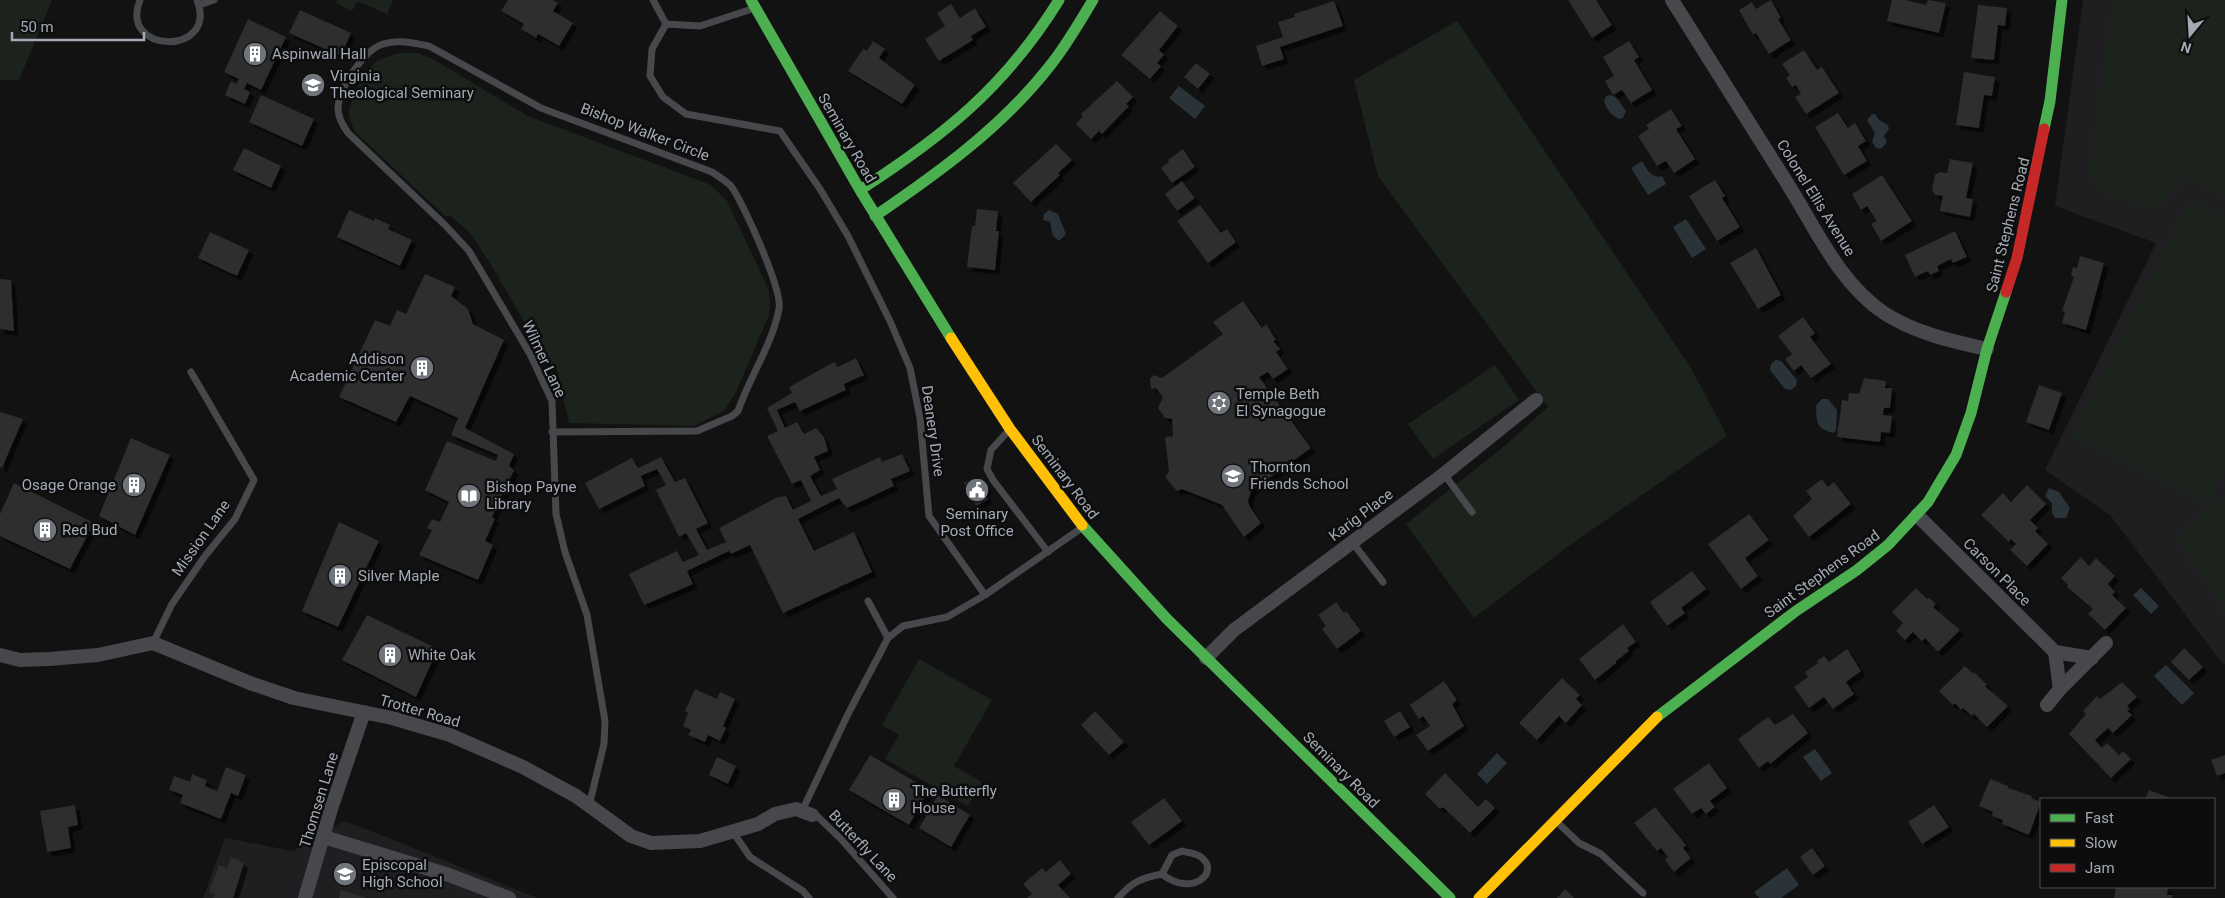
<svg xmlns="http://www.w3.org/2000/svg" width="2225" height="898" font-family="Roboto,sans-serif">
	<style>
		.built { fill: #1f1f21 }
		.green { fill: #1c231d }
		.water { fill: #2a3338 }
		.building { fill: #2d2d2e; filter: url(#shadow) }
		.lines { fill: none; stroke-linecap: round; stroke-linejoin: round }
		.lane { stroke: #47484b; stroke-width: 7 }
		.street { stroke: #47484b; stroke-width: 14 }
		.fast { stroke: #4caf50; stroke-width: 11 }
		.slow { stroke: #ffc107; stroke-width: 11 }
		.jam { stroke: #c62828; stroke-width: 11 }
		.labels { text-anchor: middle; stroke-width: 5; stroke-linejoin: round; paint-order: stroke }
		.poi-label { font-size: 15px; fill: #a3aab4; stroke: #0d0d0e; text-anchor: start }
		.street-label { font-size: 15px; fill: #a3aab4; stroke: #0d0d0e }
	</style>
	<defs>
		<filter id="shadow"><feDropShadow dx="4.5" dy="4.5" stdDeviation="0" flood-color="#0009"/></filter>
	</defs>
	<rect width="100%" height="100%" fill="#121213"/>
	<!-- built -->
	<path class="built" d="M2083,0H2225V664L2221,662L2110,515L2045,470L2156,243L2055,206Z
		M344,821L381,835L537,898H203L225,838L293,851Z"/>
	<!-- green -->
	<path class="green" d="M0,0H52L19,80H0Z
		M337,0H393L387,14L357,1L352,11L336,3Z
		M2115,0H2225V196L2185,179L2175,186L2163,205L2156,208L2142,207L2101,191L2088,176L2107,39Z
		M1457,21L1691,368L1727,436L1570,545L1474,618L1406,524L1501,449L1548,407L1378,176L1354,80Z
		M400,53H417L431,58L528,116L711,185L727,201L768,288L770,301L769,315L737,390L725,410L694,426L569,423L557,370L545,358L493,268L471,234L451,216H445L354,131C353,126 350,121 349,116C347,106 364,73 371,66C379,58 390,56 400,53Z
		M2190,199L2225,216V469L2208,504L2071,436Z
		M1495,365L1519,400L1433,459L1408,424Z
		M2225,496V612L2177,542L2181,530Z
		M919,659L992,700L954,766L982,782L968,806L885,759L899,735L882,725Z"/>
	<!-- water -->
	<path class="water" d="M1179,86L1205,106L1195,119L1169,98Z
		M1611,95L1617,98L1626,111L1623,118L1619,119C1611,115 1607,110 1604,101L1606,96Z
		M1872,114H1875L1879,120L1888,125L1889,129L1884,136L1887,142L1881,149L1876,148L1872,142L1875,133L1867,120Z
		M1642,161C1647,169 1651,179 1662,176L1666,184L1648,195L1631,168Z
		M1049,210L1058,214L1066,234L1059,241L1053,236L1050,222L1043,220L1044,214Z
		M1686,219L1706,249L1692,258L1673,227Z
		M1776,360L1781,361L1797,380L1796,386L1791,390L1785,389L1770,370L1771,364Z
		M1822,399H1828L1837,410L1836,430L1833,433C1815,428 1817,422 1816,405Z
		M2049,488L2059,492L2070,508L2066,518H2055L2052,513V503L2045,496Z
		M2141,588L2159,606L2151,614L2133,595Z
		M2166,665L2194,693L2182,705L2154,676Z
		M1815,749L1832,773L1821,781L1803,757Z
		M1497,753L1507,763L1487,784L1477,774Z
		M1787,868L1799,885L1781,898H1759L1754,892Z"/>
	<!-- building -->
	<path class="building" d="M508,0H553L558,3L553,11L573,23L559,46L538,34L536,38L521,29L524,24L501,11Z
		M1568,0H1596L1612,25L1592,38Z
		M1771,0L1781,18L1778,19L1791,40L1769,54L1756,33L1753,35L1739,10L1752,2L1756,9Z
		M1892,0H1905L1926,5L1928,0L1946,3L1939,33L1887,21Z
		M1334,1L1343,26L1280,47L1284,59L1262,66L1256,46L1283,37L1278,22L1295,17L1294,14Z
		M951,4L960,18L975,8L986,27L971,36L973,40L939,61L925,39L945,26L937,13Z
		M1978,5L2007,8L2005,26L1998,25L1994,60L1971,58Z
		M300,10L351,33L341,56L289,33Z
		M1160,11L1178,26L1159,50L1164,55L1157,63L1161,66L1150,79L1121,55Z
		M248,19L286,37L261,90L247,83L244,89L250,92L245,104L225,95L231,81L236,84L239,79L224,72Z
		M873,41L885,49L879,58L915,85L902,104L848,71L863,49L867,51Z
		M1629,41L1639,57L1634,60L1652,90L1631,103L1622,90L1613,95L1605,81L1614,76L1603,57Z
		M1804,50L1817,70L1822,67L1839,93L1806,114L1795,97L1801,94L1796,85L1792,87L1786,78L1790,75L1782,64Z
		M1196,63L1210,74L1198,89L1184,77Z
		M1964,72L1995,77L1992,96L1984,95L1979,128L1956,125Z
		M1117,81L1133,97L1126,104L1129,106L1102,134L1099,131L1091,139L1076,124L1083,116L1081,114Z
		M261,95L314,119L302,146L249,122Z
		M1671,109L1682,126L1676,129L1695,159L1674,173L1666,161L1657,166L1638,136L1649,129L1646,125Z
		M1838,113L1848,128L1855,123L1866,141L1858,146L1867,161L1844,175L1815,127Z
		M1056,144L1072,160L1058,173L1060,175L1031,202L1013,183Z
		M244,148L281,166L271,188L233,170Z
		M1183,149L1195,167L1172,183L1161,168L1169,162L1168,160Z
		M1950,159L1973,163L1966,198L1973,199L1970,217L1940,211L1943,196L1935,195L1932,190L1935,175L1940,172L1947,173Z
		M1882,175L1912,221L1881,241L1871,224L1877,221L1867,206L1861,210L1852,194Z
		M1715,180L1725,196L1722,198L1740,227L1717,241L1689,196Z
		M1182,181L1195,198L1177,211L1165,194Z
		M1200,205L1221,233L1227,229L1236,242L1208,263L1177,221Z
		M977,209L998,211L996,231H999L995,270L967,267L972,226H975Z
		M349,210L374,221L375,218L390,225L388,229L412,240L400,266L337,237Z
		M1955,231L1967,257L1953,263L1951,259L1937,266L1939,271L1930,275L1928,271L1915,277L1905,255Z
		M210,232L249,250L237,276L198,258Z
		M1756,248L1781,295L1758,309L1730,263Z
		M2080,256L2104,263L2086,330L2062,323L2065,312L2062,311L2074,277L2071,276L2073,267L2077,268Z
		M425,274L455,287L451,296L468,309L473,324L504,340L465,428L514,454L509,466L514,470L492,517L495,519L485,541L493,545L478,580L419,555L432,530L427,528L432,519L440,522L449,502L425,490L447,441L496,461L498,455L451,435L458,418L410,396L396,422L339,397L375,320L390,326L397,310L406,314Z
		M0,279L11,280L14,331L0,329Z
		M1243,301L1262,328L1266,324L1276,340L1273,341L1280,349L1276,352L1288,369L1273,379L1268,372L1259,377L1311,448L1251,491L1248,501L1250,507L1261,523L1244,537L1222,505L1182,489L1177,491L1165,477L1169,471L1165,437L1173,436L1172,419L1165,418L1158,408L1163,397L1156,388L1151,389L1150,378L1154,375L1162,378L1223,334L1213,322Z
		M1803,317L1815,333L1810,337L1831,364L1811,378L1801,365L1794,371L1785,359L1792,354L1778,336Z
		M856,358L864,375L844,384L846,390L800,411L795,402L777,410L785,428L797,422L804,434L816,428L824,437L828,451L814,457L820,470L810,476L821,496L837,489L832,479L880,457L882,462L902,454L910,471L891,479L894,486L847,508L839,498L798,519L814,551L854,532L872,572L783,613L750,545L731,554L729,551L687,571L693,584L644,605L629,574L677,551L683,562L699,555L686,533L679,537L656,490L666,485L657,469L641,476L645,486L599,509L585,483L632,458L638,468L661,457L675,482L685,478L708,523L696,529L707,550L726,542L719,528L778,497L786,496L793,510L811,501L801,480L792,484L767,436L778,431L767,408L792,393L789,387L834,362L838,367Z
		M1864,378L1886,381L1885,388H1892L1890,408H1884L1883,415L1892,416L1890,433L1881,432L1880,442L1837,437L1842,400L1848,401L1849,393L1859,394Z
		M2039,385L2062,393L2049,430L2026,422Z
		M0,412L23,419L2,468L0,467Z
		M131,438L170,455L135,535L99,516Z
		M975,477L976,480L982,477L988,489L984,491L988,499L976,506L964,483Z
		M1822,479L1828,487L1834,482L1851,504L1809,537L1793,516L1812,499L1806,491Z
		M14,483L94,523L70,569L0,536V514Z
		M2027,485L2046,504L2030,520L2038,528L2035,531L2048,544L2027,566L2010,550L2016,544L2011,539L2009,542L1981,515L2003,493L2011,502Z
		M1749,514L1769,540L1745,558L1758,576L1741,589L1708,544Z
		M339,522L379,541L338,627L302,611Z
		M2081,557L2089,566L2096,558L2115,576L2108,584L2115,592L2112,595L2126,608L2105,630L2088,614L2093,609L2067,587L2068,585L2061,578Z
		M1692,571L1706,589L1681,608L1685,613L1667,626L1650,602Z
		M1916,588L1927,599L1929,598L1936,604L1933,607L1960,630L1938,652L1925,638L1922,641L1913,632L1905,640L1896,631L1903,623L1892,612Z
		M1336,602L1344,613L1346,611L1361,631L1337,649L1322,629L1326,626L1318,615Z
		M367,615L438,649L416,697L342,660Z
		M1623,624L1636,642L1627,648L1629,651L1616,661V663L1595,680L1579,659Z
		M2184,648L2203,667L2189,680L2171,662Z
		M1847,649L1861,671L1846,682L1854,694L1833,709L1824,697L1809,708L1794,687L1808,677L1805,672L1818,663L1817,661L1824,656L1829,662Z
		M1965,666L1973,674L1974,672L1987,685L1985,686L2008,706L1987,727L1974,714L1972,716L1963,708L1961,710L1955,703L1953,705L1939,691Z
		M1562,678L1580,695L1576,699L1582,705L1566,723L1559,716L1537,740L1519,723Z
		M1444,681L1457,700L1452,704L1464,726L1428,751L1416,735L1430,726L1423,716L1419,719L1410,705Z
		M2122,682L2137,697L2127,706L2130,709L2127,711L2132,715L2113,733L2108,728L2095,740L2102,748L2107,743L2119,755L2123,751L2131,759L2111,778L2069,734L2086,714L2083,711L2097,696L2100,699Z
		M695,689L717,699L720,692L735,699L723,726L726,728L720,741L708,735L705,742L688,735L691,730L683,726L688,713L685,711Z
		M1095,711L1124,742L1109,755L1081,725Z
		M1400,711L1410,727L1394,737L1384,721Z
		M1793,714L1808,733L1770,764L1768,761L1759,768L1738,739L1768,717L1775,725Z
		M870,755L929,790L921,804L930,809L938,795L970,815L951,847L919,828L926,816L917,811L909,825L849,790Z
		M2225,755V773L2217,776L2211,760Z
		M717,757L736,766L728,784L709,775Z
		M1709,763L1727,788L1710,801L1715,807L1706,814L1701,808L1692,814L1673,789Z
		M226,767L246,775L238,796L231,793L221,819L180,803L183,795L169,790L174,776L190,782L192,774L207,780L205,786L217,791Z
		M1445,773L1478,807L1486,799L1495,808L1470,833L1443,807L1440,809L1425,794Z
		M1990,779L2008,786V788L2032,796L2031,798L2041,802L2029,835L2002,824L2003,820L1992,816L1993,812L1979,806Z
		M2149,790L2168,797L2167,799H2145Z
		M1164,798L1182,821L1149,845L1131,822Z
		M75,805L78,825L68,827L71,848L47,852L40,811Z
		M1934,805L1949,827L1922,844L1908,822Z
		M1655,807L1686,845L1683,848L1691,858L1674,872L1665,860L1668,857L1661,848L1657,851L1634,823Z
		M1812,848L1825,866L1813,875L1800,857Z
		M231,857L244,863L233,898H213L215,894L209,892L219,865L227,868Z
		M1060,860L1071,874L1058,885L1070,898H1027L1032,894L1023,884L1042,868L1046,872Z
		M2116,887H2168L2167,895H2173L2172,898H2114Z
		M1565,889L1574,898H1557Z
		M341,890L367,898H339Z"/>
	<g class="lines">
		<!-- lane -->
		<path class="lane" d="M140,0C118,55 219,56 197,0
			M653,0L666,24L652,49L650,76L663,97L686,114L780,131L820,189L848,236L890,321L910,368L920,418L929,516L985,595L947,617L903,626L888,638L848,714L802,811
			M199,5L214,0
			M666,24L700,26L755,8
			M1010,429L991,450L987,469L993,480L1048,552
			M552,432L697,431L732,416L738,411C750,376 772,345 779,309C783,291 743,202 731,186C726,181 718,176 712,172L541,108L429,46C415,43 398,39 383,44C364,50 339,88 338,108C338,118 343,125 348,133L445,225L469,251L530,354L552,401L556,514L565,552L587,615L605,721L604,744L589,806
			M1444,474L1472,512
			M1352,542L1383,582
			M985,595L1083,527
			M868,601L888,638
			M153,643L172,604L205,556L235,519L254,480L191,372
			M812,815L817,816L841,839L893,898
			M1556,821L1579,843L1601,854L1643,893
			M733,832L750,857L803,891L809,898
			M1182,851C1189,853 1196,853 1201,857C1221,872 1192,898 1162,874L1172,855Z
			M1118,898C1132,882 1141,878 1162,874"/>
		<!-- street -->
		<path class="street" d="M1672,0C1710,61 1749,122 1787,183C1815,227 1839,283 1884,313C1915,333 1951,341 1987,349
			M1917,515L2055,652L2092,658
			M2055,652L2060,689
			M0,655L20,660L49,659L98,655L153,643L250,683L294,698L392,718L450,735L523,767L576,796L631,836L651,843L700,841L758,824L775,814L796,809L812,815
			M1206,658L1234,630L1444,474L1536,400
			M2047,705L2060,689L2106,643
			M324,837L449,875L509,898
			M305,898L331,809L364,712"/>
		<!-- fast -->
		<path class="fast" d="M751,0L860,190L951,338
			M2044,129L2050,101L2062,0
			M860,190C945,135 1005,87 1059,0
			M875,216C938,173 1001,128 1049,67C1066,46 1079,23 1093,0
			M1082,525L1166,618L1450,898
			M1657,717L1796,611L1857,570L1888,545L1928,502L1956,455L1971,413L1987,349L2006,292"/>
		<!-- slow -->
		<path class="slow" d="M951,338L1010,429L1082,525
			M1479,898L1657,717"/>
		<!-- jam -->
		<path class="jam" d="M2006,292L2017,258L2044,129"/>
	</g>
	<!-- icons -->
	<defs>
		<g id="building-disc" transform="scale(1.25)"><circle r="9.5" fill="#70757c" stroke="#0d0d0e"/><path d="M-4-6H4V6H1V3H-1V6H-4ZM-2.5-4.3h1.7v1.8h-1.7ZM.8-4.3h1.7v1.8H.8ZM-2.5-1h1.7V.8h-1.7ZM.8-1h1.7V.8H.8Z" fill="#fff"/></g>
		<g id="school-disc" transform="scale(1.25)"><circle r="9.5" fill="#70757c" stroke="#0d0d0e"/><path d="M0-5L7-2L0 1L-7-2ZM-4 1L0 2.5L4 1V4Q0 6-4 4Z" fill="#fff"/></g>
		<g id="synagogue-disc" transform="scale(1.25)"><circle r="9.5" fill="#70757c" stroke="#0d0d0e"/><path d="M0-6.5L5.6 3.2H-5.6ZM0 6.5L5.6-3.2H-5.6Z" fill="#fff"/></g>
		<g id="civic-disc" transform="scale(1.25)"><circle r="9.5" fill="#70757c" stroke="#0d0d0e"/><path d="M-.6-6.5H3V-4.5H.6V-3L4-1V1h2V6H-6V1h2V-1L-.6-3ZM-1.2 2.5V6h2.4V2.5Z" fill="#fff"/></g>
		<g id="library-disc" transform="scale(1.25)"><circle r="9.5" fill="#70757c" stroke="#0d0d0e"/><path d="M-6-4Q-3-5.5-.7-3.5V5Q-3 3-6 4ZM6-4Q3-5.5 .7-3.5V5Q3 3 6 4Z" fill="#fff"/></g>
	</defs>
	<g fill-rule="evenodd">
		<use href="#building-disc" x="255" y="54"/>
		<use href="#school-disc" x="313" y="85"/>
		<use href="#building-disc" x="422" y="368"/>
		<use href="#synagogue-disc" x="1219" y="403"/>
		<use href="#school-disc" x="1233" y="476"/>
		<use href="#building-disc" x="134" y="485"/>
		<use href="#civic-disc" x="977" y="490"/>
		<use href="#library-disc" x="469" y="496"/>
		<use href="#building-disc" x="45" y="530"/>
		<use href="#building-disc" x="340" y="576"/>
		<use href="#building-disc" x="390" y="655"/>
		<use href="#building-disc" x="894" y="800"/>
		<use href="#school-disc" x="345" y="874"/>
	</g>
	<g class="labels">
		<!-- poi labels -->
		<g class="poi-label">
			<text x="272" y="59">Aspinwall Hall</text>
			<text x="330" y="81">Virginia<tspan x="330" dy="17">Theological Seminary</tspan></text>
			<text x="404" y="364" text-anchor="end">Addison<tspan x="404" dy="17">Academic Center</tspan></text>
			<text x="1236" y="399">Temple Beth<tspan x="1236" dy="17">El Synagogue</tspan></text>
			<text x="1250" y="472">Thornton<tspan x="1250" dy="17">Friends School</tspan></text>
			<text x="116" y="490" text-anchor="end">Osage Orange</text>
			<text x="486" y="492">Bishop Payne<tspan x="486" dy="17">Library</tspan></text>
			<text x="977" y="519" text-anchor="middle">Seminary<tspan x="977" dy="17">Post Office</tspan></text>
			<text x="62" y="535">Red Bud</text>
			<text x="358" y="581">Silver Maple</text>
			<text x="408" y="660">White Oak</text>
			<text x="912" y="796">The Butterfly<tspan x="912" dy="17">House</tspan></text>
			<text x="362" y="870">Episcopal<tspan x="362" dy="17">High School</tspan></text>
		</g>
		<!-- street labels -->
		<g class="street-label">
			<text transform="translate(645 132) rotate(21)" y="5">Bishop Walker Circle</text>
			<text transform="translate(847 138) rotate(60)" y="5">Seminary Road</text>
			<text transform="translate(1816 198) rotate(58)" y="5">Colonel Ellis Avenue</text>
			<text transform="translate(2008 225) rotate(-76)" y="5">Saint Stephens Road</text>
			<text transform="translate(544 359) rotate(65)" y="5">Wilmer Lane</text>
			<text transform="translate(933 431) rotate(82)" y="5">Deanery Drive</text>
			<text transform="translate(1065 477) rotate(53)" y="5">Seminary Road</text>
			<text transform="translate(1361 515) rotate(-37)" y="5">Karig Place</text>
			<text transform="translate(201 538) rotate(-55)" y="5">Mission Lane</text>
			<text transform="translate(1997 572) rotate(45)" y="5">Carson Place</text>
			<text transform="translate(1822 574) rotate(-36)" y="5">Saint Stephens Road</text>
			<text transform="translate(420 711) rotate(16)" y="5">Trotter Road</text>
			<text transform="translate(1341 770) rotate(45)" y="5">Seminary Road</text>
			<text transform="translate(319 800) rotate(-73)" y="5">Thomsen Lane</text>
			<text transform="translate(863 846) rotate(47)" y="5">Butterfly Lane</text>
		</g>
	</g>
	<!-- legend -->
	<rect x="2040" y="798" width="175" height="90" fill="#0d0d0e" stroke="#494c50"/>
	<rect x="2050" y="814" width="25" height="8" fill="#4caf50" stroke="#494c50"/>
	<text x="2085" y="823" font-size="15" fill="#a3aab4">Fast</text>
	<rect x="2050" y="839" width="25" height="8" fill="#ffc107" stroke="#494c50"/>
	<text x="2085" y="848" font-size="15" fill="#a3aab4">Slow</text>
	<rect x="2050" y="864" width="25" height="8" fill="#c62828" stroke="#494c50"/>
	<text x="2085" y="873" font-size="15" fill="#a3aab4">Jam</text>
	<!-- north arrow -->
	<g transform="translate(2190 35) rotate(198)" stroke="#0d0d0e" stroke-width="4" paint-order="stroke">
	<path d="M0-4L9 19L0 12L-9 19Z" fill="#a3aab4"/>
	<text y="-8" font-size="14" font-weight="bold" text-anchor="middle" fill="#a3aab4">N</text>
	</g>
	<!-- scale -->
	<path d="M12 32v8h132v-8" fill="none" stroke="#a3aab4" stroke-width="2.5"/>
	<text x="20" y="32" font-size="15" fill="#a3aab4" stroke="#0d0d0e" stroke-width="4" paint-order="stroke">50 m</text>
</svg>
